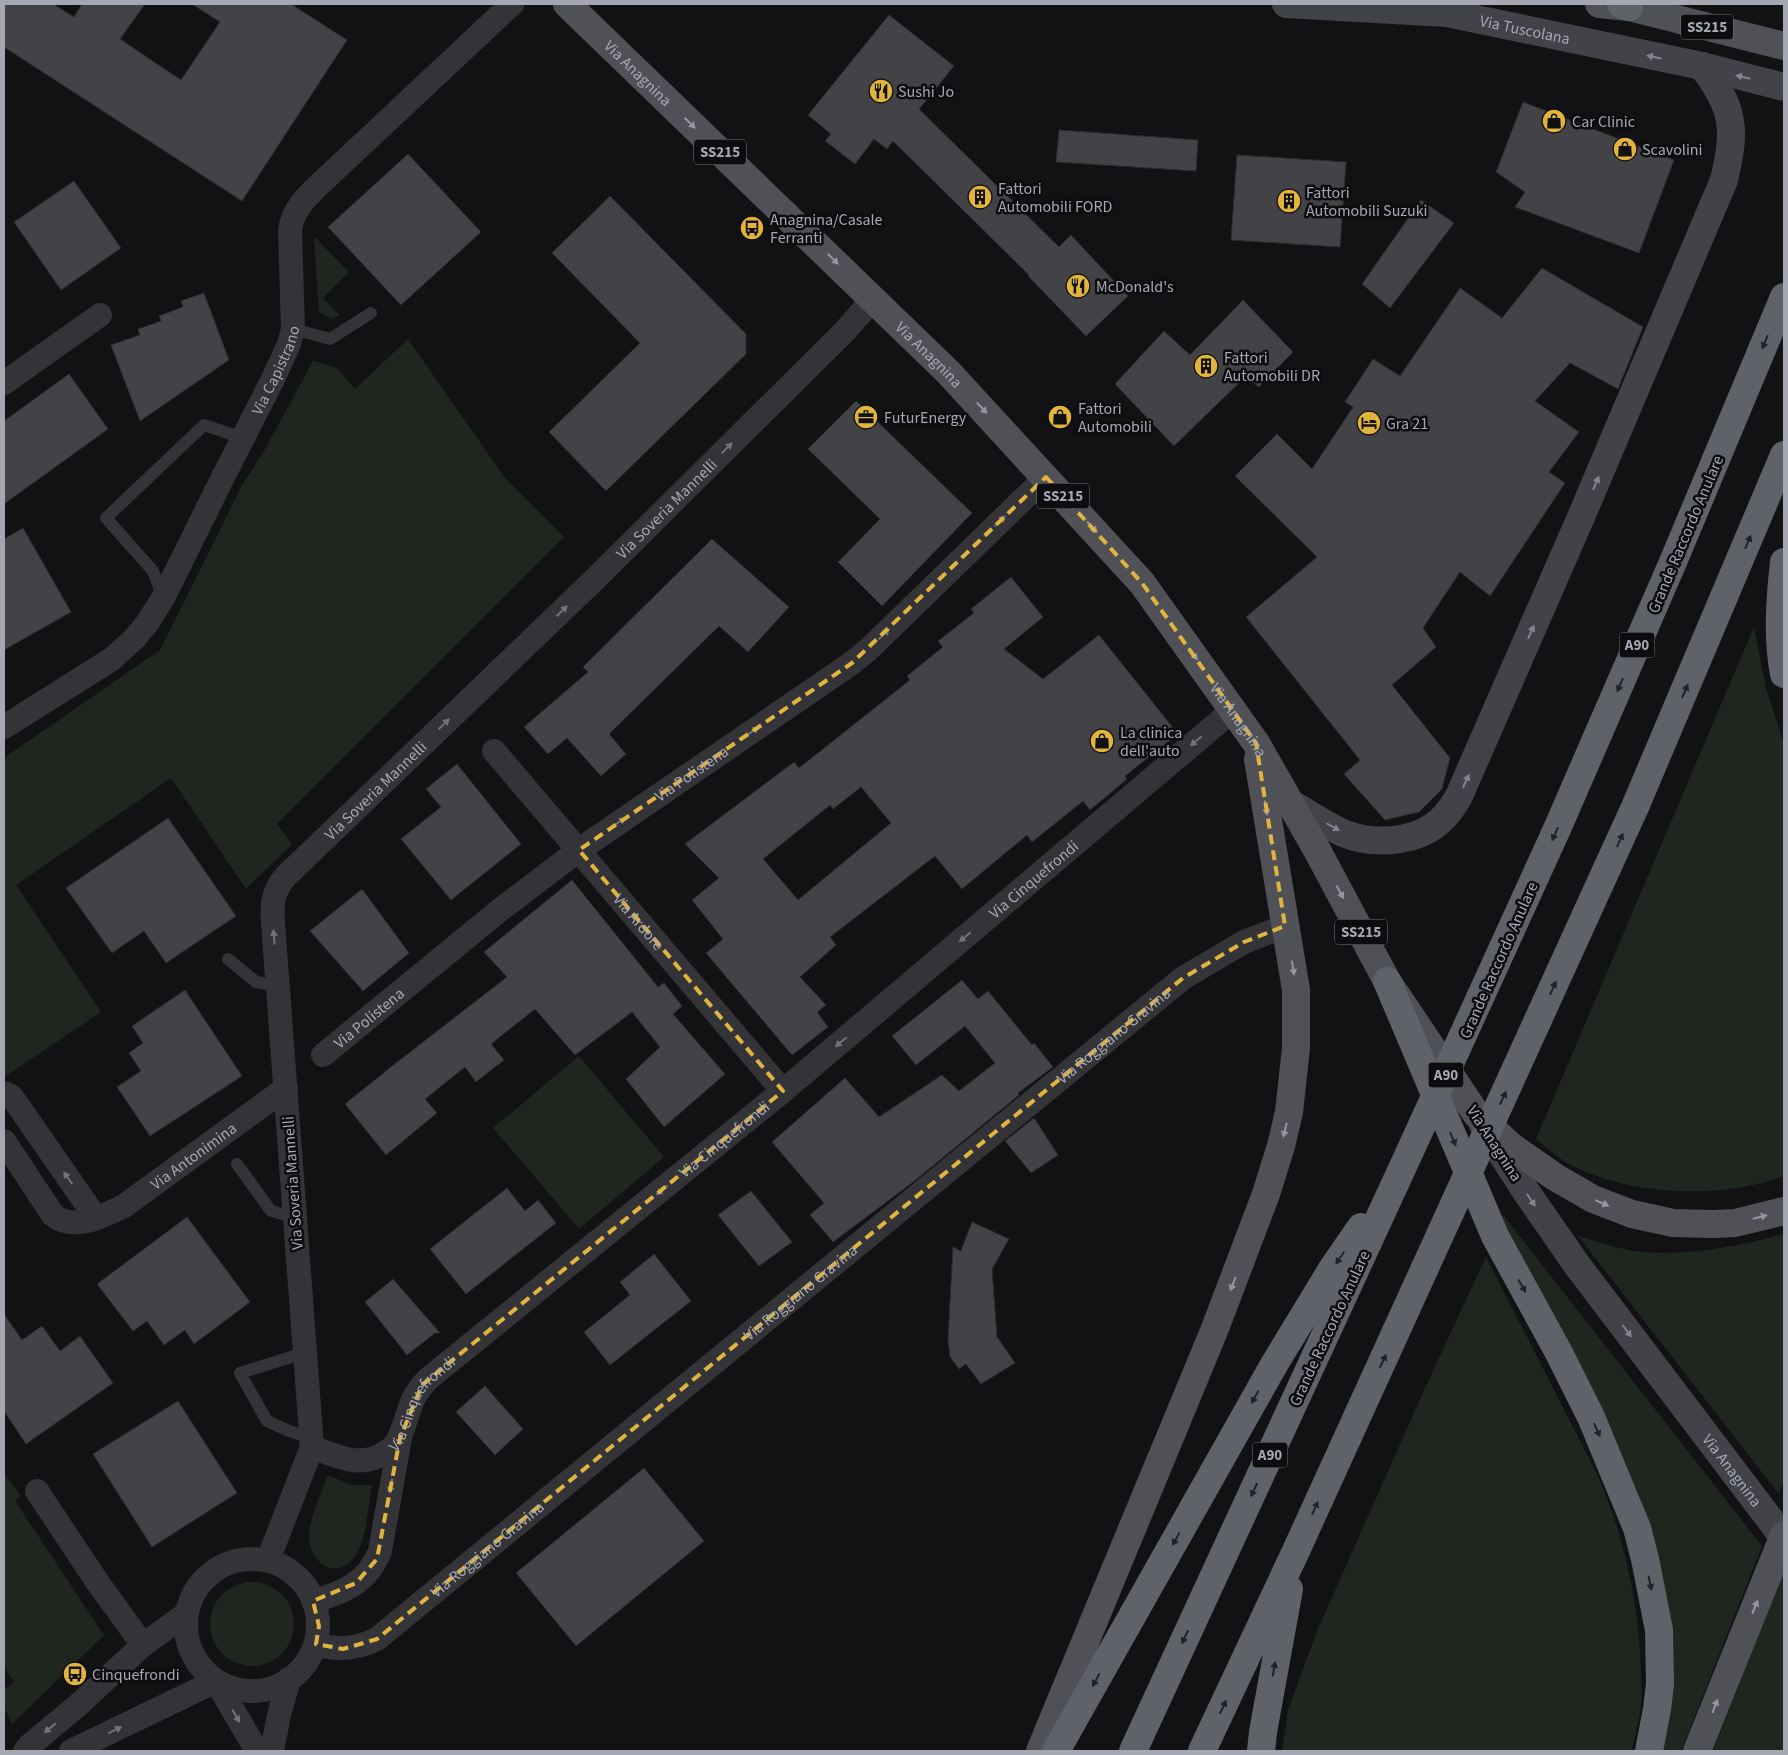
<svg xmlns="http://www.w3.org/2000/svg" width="1788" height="1755" font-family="'Source Sans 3',sans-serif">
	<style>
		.green { fill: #1f2620 }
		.building { fill: #424247; stroke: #2d2c30; fill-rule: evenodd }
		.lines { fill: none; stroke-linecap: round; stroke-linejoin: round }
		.lane { stroke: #343438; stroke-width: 12 }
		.street { stroke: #343438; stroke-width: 24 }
		.secondary { stroke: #424348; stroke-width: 28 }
		.primary { stroke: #505157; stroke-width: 28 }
		.highway { stroke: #606269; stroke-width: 28 }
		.oneway { fill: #82858e }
		.oneway2 { fill: #9497a1 }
		.oneway3 { fill: #222226 }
		.oneway4 { fill: #72747c }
		.marked { fill: none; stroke: #e1b53d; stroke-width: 4; stroke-dasharray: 10 6; stroke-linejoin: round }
		.labels { text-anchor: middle; stroke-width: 5; stroke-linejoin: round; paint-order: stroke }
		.shield { fill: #0d0d0f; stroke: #777a82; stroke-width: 1 }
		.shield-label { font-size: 15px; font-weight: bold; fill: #a5a8b3 }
		.street-label { font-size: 16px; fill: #a5a8b3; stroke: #0d0d0f }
		.poi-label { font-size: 16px; fill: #a5a8b3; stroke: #0d0d0f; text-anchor: start }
	</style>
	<rect width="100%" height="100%" fill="#121214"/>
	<!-- green -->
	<path class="green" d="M315,237L349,272L323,298L339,315L333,319L319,312L314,238Z
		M408,339L505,478L564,537L277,824L292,844L246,889L171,778L16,885L101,1012L4,1077V758L160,650L242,485L263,453L313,361L337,368L355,389Z
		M1754,627L1766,688L1784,744V1176C1720,1200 1628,1196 1567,1163C1556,1156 1546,1147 1536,1139Z
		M579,1056L664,1157L579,1229L493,1128Z
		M1503,1215L1762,1546L1681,1751H1661L1646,1517L1639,1495L1623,1459L1499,1228Z
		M1784,1234V1480L1779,1494L1578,1236C1596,1241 1616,1248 1634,1251C1684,1257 1736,1247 1784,1234Z
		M1486,1257L1596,1472C1624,1535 1639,1602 1641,1672C1641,1682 1642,1692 1641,1702C1640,1719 1635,1735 1632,1751H1282L1288,1710L1317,1631L1425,1388Z
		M4,1473L21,1496L15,1501L104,1635L12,1724L4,1707V1689L14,1682L4,1666Z
		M328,1475L351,1485H372C368,1505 367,1535 357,1553C341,1582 310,1566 309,1537C308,1522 322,1491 328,1475Z
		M1784,1571V1751H1713Z
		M210 1624a42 42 0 1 1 84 0a42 42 0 1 1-84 0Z"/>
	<!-- building -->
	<path class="building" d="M4,4H53L74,17L82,4H145L120,39L181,80L220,22L192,4H291L347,40L242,201L4,47Z
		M889,15L954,66L919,109L1059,247L1071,235L1128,296L1086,336L1028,276L1029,275L893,141L887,149L874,139L855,164L825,141L831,134L808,115Z
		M1523,102L1674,160L1639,253L1515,207L1525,192L1496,172Z
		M1059,130L1198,140L1196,171L1056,162Z
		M408,154L481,232L401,305L328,227Z
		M1237,155L1346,162L1340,247L1231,240Z
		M74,181L121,248L61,290L14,222Z
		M610,196L746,334V354L606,491L549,432L640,343L552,253Z
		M1421,200L1454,223L1390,308L1362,284Z
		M1542,268L1643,327L1618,389L1570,363L1535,401L1579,432L1549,472L1565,483L1490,596L1460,572L1423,628L1436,647L1392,685L1450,758L1442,789L1419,812L1385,820L1344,774L1360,760L1246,617L1317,557L1235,476L1277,434L1312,469L1353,407L1345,402L1373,359L1400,376L1460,288L1502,318Z
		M204,293L229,360L140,421L111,345L140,335L138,329L161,321L159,316L183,307L181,301Z
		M1243,300L1293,352L1259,387L1245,377L1174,446L1115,384L1164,331L1190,355Z
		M69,374L108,429L4,504V421Z
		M856,401L972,513L882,606L838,562L880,519L808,449Z
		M23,528L71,612L4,650V539Z
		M712,539L789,607L748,652L719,626L609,734L626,754L601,776L567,738L548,754L524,727L588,672L583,667Z
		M1011,577L1043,617L1004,649L1043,679L1099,635L1178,734L1125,776L1127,779L1090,810L1083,801L1032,842L1027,835L962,889L935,856L830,937L836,945L800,977L826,1005L817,1012L828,1027L792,1055L706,953L723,939L692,900L719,878L685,844L794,762L799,768L910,680L907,676L943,647L938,641L974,613L971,609ZM861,787L891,823L798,900L763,859L830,805L833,809Z
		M457,764L521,844L451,900L401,839L441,807L426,789Z
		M168,818L236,916L166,963L144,931L112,953L66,888Z
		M572,880L658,987L664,983L682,1006L673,1014L725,1074L664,1127L626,1079L660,1047L632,1012L575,1055L535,1009L491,1044L504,1060L476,1082L465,1067L425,1099L437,1113L386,1155L345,1104L396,1063L507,977L484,952Z
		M362,889L409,953L363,991L310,931Z
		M962,980L978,999L988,991L1032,1045L1034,1043L1053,1067L1018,1093L1019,1095L913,1182L833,1242L810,1215L824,1203L772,1142L845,1078L879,1117L942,1075L959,1091L995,1063L965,1026L916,1065L892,1036Z
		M185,990L242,1076L150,1136L117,1087L141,1071L129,1053L143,1043L132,1026Z
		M1034,1118L1058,1155L1031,1173L1005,1141Z
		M507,1188L525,1211L538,1200L556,1223L466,1294L430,1249Z
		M751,1191L792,1242L759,1266L718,1215Z
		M187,1217L250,1302L194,1344L185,1330L164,1345L147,1321L133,1331L97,1284Z
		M972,1222L1009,1239L992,1269L997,1337L1015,1363L981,1384L966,1364L959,1369L950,1357L948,1339L953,1247L961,1251Z
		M654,1254L691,1301L610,1365L584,1332L630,1295L620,1282Z
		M393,1279L440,1333H435L407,1355L365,1302Z
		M4,1314L22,1340L42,1326L60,1351L80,1336L113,1383L26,1444L4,1411Z
		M485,1386L523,1429L495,1455L456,1412Z
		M178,1401L237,1493L152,1547L93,1454Z
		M644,1468L704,1541L576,1646L516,1573Z"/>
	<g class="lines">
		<!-- lane -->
		<path class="lane" d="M293,329L330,339L371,313
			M163,598L153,571L106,518L204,425L243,438
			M228,959L256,982L277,986
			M237,1164L271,1211L294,1217
			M304,1353L240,1373L267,1421L289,1431L312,1438"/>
		<!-- street -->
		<g class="street">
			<path d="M4,383L100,315"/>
			<path id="s1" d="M4,727L112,659L135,638L148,622L163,598L222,479L273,379L289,344L293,329L290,231C292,210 307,196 322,182L512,4"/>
			<path id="s2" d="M494,751L783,1091"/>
			<path id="s3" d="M323,1055L500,910L579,850L852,663L869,649L1046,477"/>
			<path d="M4,1093L11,1096L17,1104L96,1218"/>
			<path id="s4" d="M4,1141L53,1215C74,1232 104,1216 124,1206L286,1088"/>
			<path id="s5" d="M312,1447C335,1456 360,1468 383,1454C390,1450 396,1446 399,1438C410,1415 407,1400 428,1379L783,1091L1233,710"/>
			<path d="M37,1491L98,1583L143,1645"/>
			<circle cx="252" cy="1625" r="66"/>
			<path id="s6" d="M268,1560L312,1447L274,936C272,914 269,894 286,876L593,581L844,332L874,298"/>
			<path d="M313,1601C344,1593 368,1582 380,1551L400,1438"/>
			<path id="s7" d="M316,1644C338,1651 357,1649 377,1639L1183,978L1244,942L1285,926"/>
			<path d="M216,1681L257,1751"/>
			<path d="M25,1751L29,1746L77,1706L143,1645L186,1614"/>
			<path d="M71,1751L216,1681"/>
			<path d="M272,1751L279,1715L289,1679"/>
		</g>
		<!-- secondary -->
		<g class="secondary">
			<path id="s8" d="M1286,4L1447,13L1702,66L1784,87"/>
			<path d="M1290,803C1308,813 1325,825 1343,833C1374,846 1420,843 1444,817C1450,811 1455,803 1459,796L1581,517L1724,180C1736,129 1735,109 1702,66"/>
			<path id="s9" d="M1483,1125L1525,1190L1577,1265L1784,1538"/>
		</g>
		<!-- primary -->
		<g class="primary">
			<path id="s10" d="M567,4L948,372L1142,583L1256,743L1317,850L1387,981L1477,1115L1512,1147L1555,1177L1593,1199L1632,1214L1673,1223L1713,1224L1735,1223L1784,1211"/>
			<path d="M1599,4L1629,7L1784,46"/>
			<path d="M1040,1751L1214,1331L1266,1194L1281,1146L1289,1112L1296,1048V990L1258,759"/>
			<path d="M1697,1751L1784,1535"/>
		</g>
		<!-- highway -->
		<path class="highway" d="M1621,4L1629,7
			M1784,562C1780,598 1777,638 1784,674
			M1387,981L1495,1236L1559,1353L1591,1417L1637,1528L1645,1559L1659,1630L1660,1684L1657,1709L1649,1751
			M1056,1751L1275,1363L1332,1269L1361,1227
			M1133,1751L1406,1160L1557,829L1673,562L1784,297
			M1202,1751L1295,1553L1635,807L1784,455
			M1261,1751L1263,1732L1289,1589"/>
	</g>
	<!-- one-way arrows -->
	<defs><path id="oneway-solid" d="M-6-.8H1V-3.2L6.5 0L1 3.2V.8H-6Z" transform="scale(1.25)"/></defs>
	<g class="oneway">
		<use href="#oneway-solid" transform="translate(1654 57) rotate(-168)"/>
		<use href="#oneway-solid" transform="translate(1743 77) rotate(-167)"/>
		<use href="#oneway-solid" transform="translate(1596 483) rotate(-67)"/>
		<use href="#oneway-solid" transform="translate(1531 632) rotate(-67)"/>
		<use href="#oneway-solid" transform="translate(1466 781) rotate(-65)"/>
		<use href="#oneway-solid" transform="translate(1333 827) rotate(30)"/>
		<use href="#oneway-solid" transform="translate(1531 1200) rotate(56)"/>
		<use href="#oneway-solid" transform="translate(1627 1331) rotate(53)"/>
	</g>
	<g class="oneway2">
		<use href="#oneway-solid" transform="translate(690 123) rotate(44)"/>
		<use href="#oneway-solid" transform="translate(833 259) rotate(44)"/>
		<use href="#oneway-solid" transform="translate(982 408) rotate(47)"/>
		<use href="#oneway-solid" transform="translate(1092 527) rotate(48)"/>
		<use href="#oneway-solid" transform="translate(1193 654) rotate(54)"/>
		<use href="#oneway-solid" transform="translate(1266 808) rotate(81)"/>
		<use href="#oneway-solid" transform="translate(1340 892) rotate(62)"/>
		<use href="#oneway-solid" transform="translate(1293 968) rotate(81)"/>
		<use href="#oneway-solid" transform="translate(1285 1130) rotate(104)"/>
		<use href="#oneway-solid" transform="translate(1602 1203) rotate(23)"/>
		<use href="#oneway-solid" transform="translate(1760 1217) rotate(-14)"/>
		<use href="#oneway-solid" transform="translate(1233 1284) rotate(111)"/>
		<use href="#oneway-solid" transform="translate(1755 1607) rotate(-68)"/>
		<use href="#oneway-solid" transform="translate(1715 1706) rotate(-69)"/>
	</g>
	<g class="oneway3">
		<use href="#oneway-solid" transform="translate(1765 342) rotate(113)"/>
		<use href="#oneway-solid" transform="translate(1748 542) rotate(-67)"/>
		<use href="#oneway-solid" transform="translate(1620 685) rotate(113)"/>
		<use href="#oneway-solid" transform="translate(1685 691) rotate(-67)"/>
		<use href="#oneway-solid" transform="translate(1555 834) rotate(114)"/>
		<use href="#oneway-solid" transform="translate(1620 840) rotate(-66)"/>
		<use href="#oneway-solid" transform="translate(1553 988) rotate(-66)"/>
		<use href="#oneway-solid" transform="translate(1503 1098) rotate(-65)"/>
		<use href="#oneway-solid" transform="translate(1453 1139) rotate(67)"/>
		<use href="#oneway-solid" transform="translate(1340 1258) rotate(124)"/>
		<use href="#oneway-solid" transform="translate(1522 1286) rotate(61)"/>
		<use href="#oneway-solid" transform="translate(1383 1361) rotate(-65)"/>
		<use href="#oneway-solid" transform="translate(1255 1397) rotate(119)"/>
		<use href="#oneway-solid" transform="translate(1597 1430) rotate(66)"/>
		<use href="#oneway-solid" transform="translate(1254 1490) rotate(115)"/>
		<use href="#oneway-solid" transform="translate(1315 1508) rotate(-65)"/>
		<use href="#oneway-solid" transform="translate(1176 1539) rotate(119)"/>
		<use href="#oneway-solid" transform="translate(1650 1583) rotate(78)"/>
		<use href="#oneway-solid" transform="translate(1185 1637) rotate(115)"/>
		<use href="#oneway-solid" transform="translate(1274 1669) rotate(-80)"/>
		<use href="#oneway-solid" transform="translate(1096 1680) rotate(119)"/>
		<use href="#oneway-solid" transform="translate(1223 1707) rotate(-65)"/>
	</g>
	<g class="oneway4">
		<use href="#oneway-solid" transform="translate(727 448) rotate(-45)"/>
		<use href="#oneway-solid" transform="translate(1000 521) rotate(-44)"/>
		<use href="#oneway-solid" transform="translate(562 611) rotate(-44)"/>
		<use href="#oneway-solid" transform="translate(884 634) rotate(-44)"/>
		<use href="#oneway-solid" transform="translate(444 724) rotate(-44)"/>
		<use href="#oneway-solid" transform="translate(753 731) rotate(-34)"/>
		<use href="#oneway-solid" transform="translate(1196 741) rotate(140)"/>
		<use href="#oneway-solid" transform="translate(619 822) rotate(-35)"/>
		<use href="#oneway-solid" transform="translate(274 937) rotate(-94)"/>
		<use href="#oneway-solid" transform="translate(965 937) rotate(140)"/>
		<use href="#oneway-solid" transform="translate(841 1042) rotate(140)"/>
		<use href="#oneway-solid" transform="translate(68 1178) rotate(-125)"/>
		<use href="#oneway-solid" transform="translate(662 1190) rotate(141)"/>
		<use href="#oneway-solid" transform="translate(391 1486) rotate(100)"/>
		<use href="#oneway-solid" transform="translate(236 1716) rotate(60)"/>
		<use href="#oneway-solid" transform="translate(50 1728) rotate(141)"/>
		<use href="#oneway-solid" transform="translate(115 1730) rotate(-26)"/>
	</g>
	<!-- marked area -->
	<path class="marked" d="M1046,477L1142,583L1256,743L1285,926L1244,942L1183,978L377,1639L343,1649L316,1644L319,1626L313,1601L356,1583L377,1559L400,1438L422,1385L783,1091L579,850L852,663Z"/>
	<!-- icons -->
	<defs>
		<g id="restaurant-disc" transform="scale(1.25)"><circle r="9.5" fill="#e1b53d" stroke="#0d0d0f"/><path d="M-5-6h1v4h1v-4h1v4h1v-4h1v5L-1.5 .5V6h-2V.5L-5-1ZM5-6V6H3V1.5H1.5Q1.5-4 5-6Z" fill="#111"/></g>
		<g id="shop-disc" transform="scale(1.25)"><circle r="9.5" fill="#e1b53d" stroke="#0d0d0f"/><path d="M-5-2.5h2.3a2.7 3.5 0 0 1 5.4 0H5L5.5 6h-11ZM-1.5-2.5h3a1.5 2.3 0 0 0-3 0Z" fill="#111"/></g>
		<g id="building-disc" transform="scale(1.25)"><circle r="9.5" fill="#e1b53d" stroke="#0d0d0f"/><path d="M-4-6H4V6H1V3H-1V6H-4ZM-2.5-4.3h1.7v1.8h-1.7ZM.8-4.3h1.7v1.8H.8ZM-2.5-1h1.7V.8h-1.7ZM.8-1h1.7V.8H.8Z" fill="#111"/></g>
		<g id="bus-disc" transform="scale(1.25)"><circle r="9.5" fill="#e1b53d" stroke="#0d0d0f"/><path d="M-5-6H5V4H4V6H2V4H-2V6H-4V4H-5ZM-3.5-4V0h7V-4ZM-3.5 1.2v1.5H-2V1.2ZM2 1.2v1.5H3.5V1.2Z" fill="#111"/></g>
		<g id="office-disc" transform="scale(1.25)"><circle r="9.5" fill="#e1b53d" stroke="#0d0d0f"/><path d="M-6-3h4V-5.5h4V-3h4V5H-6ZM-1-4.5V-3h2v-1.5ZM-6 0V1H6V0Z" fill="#111"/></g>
		<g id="hotel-disc" transform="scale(1.25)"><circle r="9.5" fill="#e1b53d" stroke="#0d0d0f"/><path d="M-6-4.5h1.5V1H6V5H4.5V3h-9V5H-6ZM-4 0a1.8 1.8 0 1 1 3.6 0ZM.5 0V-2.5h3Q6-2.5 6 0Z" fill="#111"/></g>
	</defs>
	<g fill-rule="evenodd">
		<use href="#restaurant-disc" x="881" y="91"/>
		<use href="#shop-disc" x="1554" y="121"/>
		<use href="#shop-disc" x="1625" y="149"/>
		<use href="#building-disc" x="980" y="197"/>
		<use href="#building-disc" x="1289" y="201"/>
		<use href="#bus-disc" x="752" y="228"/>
		<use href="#restaurant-disc" x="1078" y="286"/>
		<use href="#building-disc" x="1206" y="366"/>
		<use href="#office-disc" x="866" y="417"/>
		<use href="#shop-disc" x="1060" y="417"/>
		<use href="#hotel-disc" x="1369" y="423"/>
		<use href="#shop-disc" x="1102" y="741"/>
		<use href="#bus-disc" x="75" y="1674"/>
	</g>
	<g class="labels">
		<!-- shield labels -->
		<g class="shield">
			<rect x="1681" y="14.5" width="52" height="25" rx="4"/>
			<rect x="694" y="139.5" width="52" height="25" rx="4"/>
			<rect x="1037" y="483.5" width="52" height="25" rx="4"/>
			<rect x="1619.5" y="632.5" width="35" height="25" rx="4"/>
			<rect x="1335" y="919.5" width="52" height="25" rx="4"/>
			<rect x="1428.5" y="1062.5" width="35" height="25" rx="4"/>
			<rect x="1252.5" y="1442.5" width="35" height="25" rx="4"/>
		</g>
		<g class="shield-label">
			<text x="1707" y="32">SS215</text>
			<text x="720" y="157">SS215</text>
			<text x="1063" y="501">SS215</text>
			<text x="1637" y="650">A90</text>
			<text x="1361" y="937">SS215</text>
			<text x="1446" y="1080">A90</text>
			<text x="1270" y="1460">A90</text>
		</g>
		<!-- street labels -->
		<g class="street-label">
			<text dy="6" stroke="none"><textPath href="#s8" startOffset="241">Via Tuscolana</textPath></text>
			<text dy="6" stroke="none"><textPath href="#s10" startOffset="99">Via Anagnina</textPath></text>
			<text dy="6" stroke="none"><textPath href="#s10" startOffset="504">Via Anagnina</textPath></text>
			<text dy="6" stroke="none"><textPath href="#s1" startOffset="462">Via Capistrano</textPath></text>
			<text dy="6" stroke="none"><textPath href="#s6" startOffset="1226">Via Soveria Mannelli</textPath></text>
			<text transform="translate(1685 534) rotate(-67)" y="6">Grande Raccordo Anulare</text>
			<text dy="6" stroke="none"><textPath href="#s10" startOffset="984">Via Anagnina</textPath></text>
			<text dy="6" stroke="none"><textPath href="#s3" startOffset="464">Via Polistena</textPath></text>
			<text dy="6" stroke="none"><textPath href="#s6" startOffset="821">Via Soveria Mannelli</textPath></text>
			<text dy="6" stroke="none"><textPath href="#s5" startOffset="949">Via Cinquefrondi</textPath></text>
			<text dy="6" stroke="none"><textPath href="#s2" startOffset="224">Via Ardore</textPath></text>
			<text transform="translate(1498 960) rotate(-66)" y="6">Grande Raccordo Anulare</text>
			<text dy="6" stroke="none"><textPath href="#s3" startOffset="59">Via Polistena</textPath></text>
			<text dy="6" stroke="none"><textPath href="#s7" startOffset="1015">Via Roggiano Gravina</textPath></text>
			<text dy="6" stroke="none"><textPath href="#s5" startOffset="545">Via Cinquefrondi</textPath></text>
			<text transform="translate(1495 1143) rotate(57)" y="6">Via Anagnina</text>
			<text dy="6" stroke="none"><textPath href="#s4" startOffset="250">Via Antonimina</textPath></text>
			<text transform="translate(292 1183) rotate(-94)" y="6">Via Soveria Mannelli</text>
			<text dy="6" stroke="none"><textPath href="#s7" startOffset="610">Via Roggiano Gravina</textPath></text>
			<text transform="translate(1329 1328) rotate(-65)" y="6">Grande Raccordo Anulare</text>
			<text dy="6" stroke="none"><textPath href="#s5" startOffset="140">Via Cinquefrondi</textPath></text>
			<text dy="6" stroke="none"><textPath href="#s9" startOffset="426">Via Anagnina</textPath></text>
			<text dy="6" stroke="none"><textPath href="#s7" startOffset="205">Via Roggiano Gravina</textPath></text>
		</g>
		<!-- poi labels -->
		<g class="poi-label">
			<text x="898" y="97">Sushi Jo</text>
			<text x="1572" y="127">Car Clinic</text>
			<text x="1642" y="155">Scavolini</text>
			<text x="998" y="194">Fattori<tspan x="998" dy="18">Automobili FORD</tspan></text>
			<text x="1306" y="198">Fattori<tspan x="1306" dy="18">Automobili Suzuki</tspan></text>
			<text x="770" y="225">Anagnina/Casale<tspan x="770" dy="18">Ferranti</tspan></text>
			<text x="1096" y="292">McDonald's</text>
			<text x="1224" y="363">Fattori<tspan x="1224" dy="18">Automobili DR</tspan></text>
			<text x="1078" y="414">Fattori<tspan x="1078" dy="18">Automobili</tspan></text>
			<text x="884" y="423">FuturEnergy</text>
			<text x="1386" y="429">Gra 21</text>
			<text x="1120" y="738">La clinica<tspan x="1120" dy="18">dell'auto</tspan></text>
			<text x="92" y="1680">Cinquefrondi</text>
		</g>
	</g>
	<!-- border -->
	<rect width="1788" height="1755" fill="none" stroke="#a5a8b3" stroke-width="10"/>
</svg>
